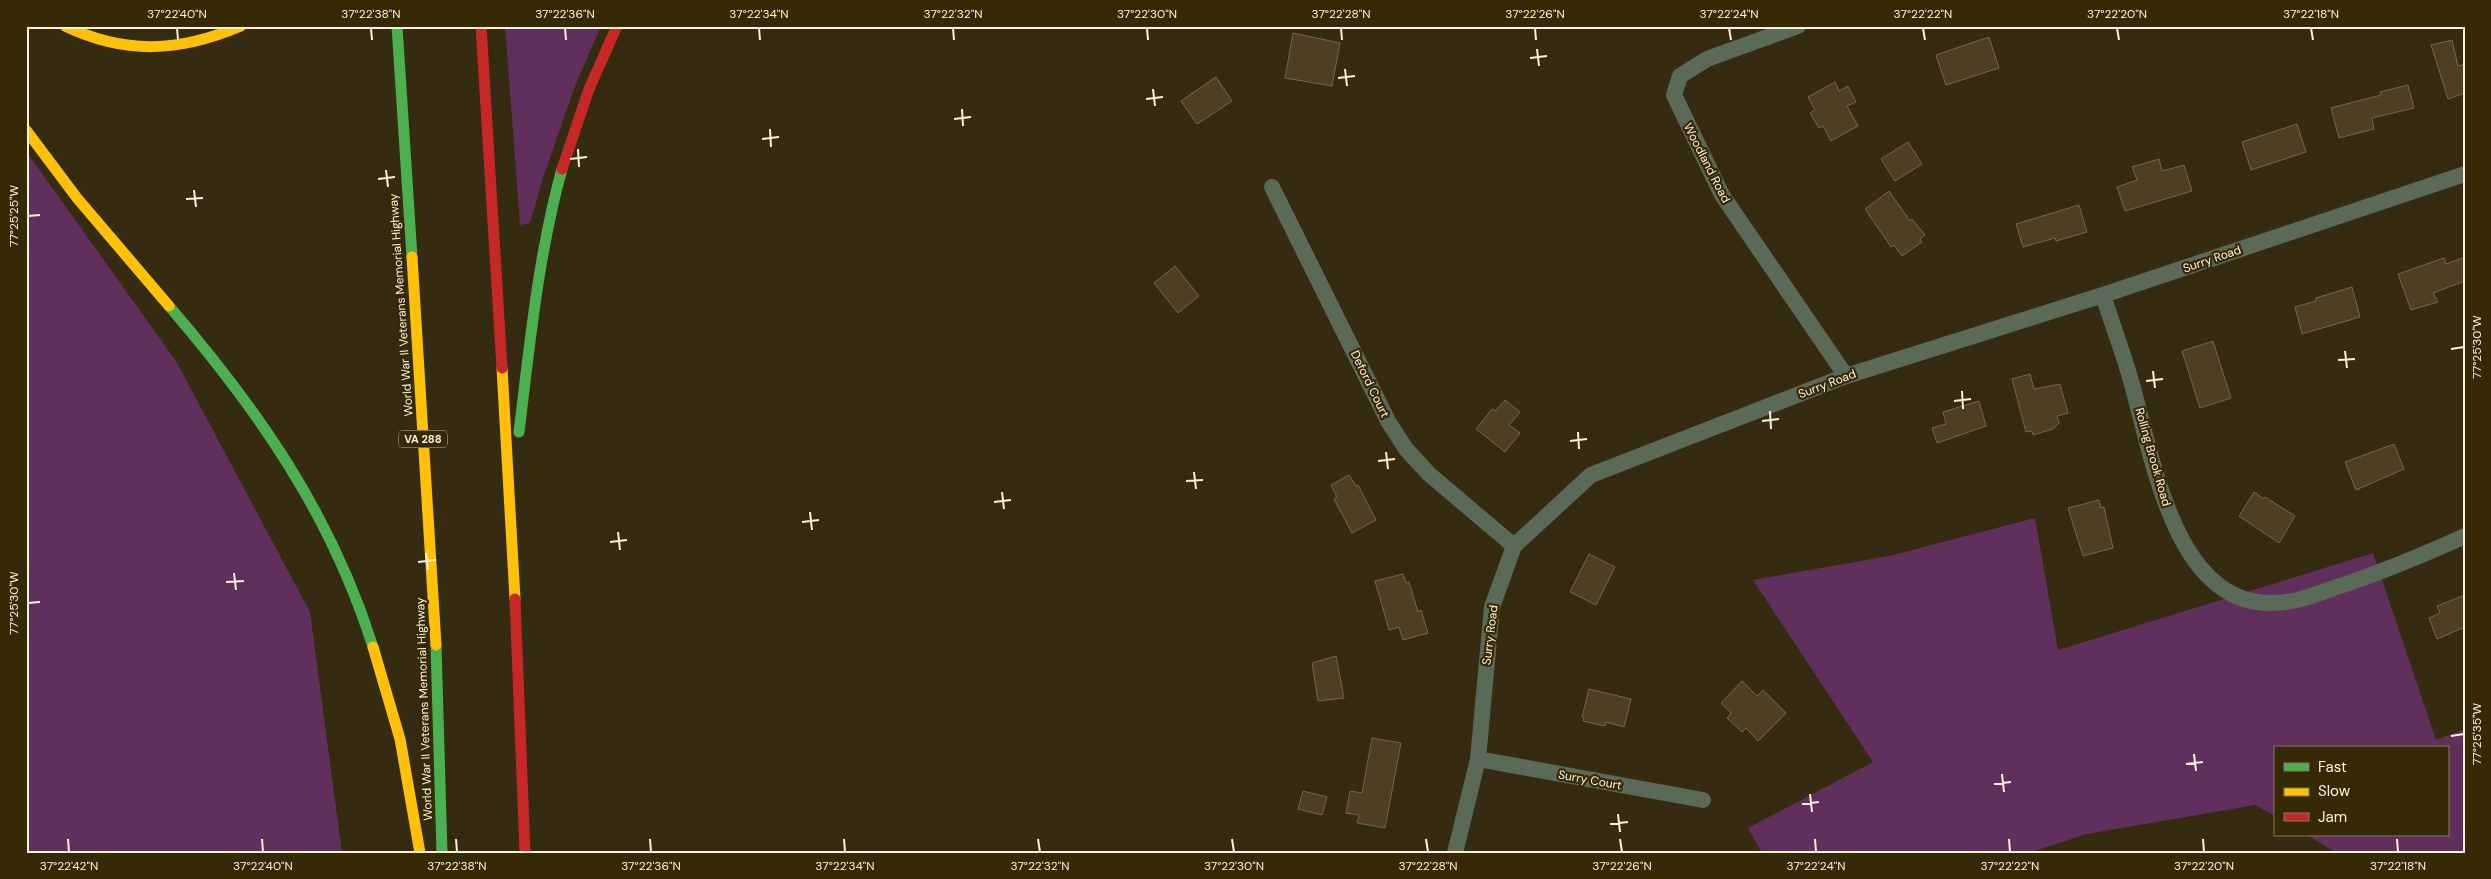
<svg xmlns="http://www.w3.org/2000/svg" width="2491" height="879" font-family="'DM Sans',sans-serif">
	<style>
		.green { fill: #612f5c }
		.building { fill: #4e3f23; stroke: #726754 }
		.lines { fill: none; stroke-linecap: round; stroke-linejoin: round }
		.street { stroke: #5b6958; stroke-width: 16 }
		.fast { stroke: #4caf50; stroke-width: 11 }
		.slow { stroke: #ffc107; stroke-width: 11 }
		.jam { stroke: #c62828; stroke-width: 11 }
		.ticks { fill: none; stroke: #fbf1da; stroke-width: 2 }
		.labels { text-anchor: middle; stroke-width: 4.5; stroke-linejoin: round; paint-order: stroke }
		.shield { fill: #362906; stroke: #c0b59a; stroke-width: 1 }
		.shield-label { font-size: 11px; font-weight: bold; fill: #fbf1da }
		.street-label { font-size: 12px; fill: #fbf1da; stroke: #362906 }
		.neatline { fill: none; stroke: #fbf1da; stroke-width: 2 }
		.ticks-label { font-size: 12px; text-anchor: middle; fill: #fbf1da }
	</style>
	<rect width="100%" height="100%" fill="#342b11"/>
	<!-- green -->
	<path class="green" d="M505,26H601L575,86L544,175L530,223L520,225Z
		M26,151L176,361L310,612L342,853H26Z
		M2035,518L2058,650L2373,553L2436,740L2465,729V853H2337L2307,835H2447V748H2275V816L2255,805L2087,834L2028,853H1762L1748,828L1873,762L1753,580L1889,556Z"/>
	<!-- building -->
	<path class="building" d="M1293,33L1340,43L1332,86L1285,78Z
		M1989,37L1999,68L1946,85L1936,55Z
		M2452,40L2458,66L2465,64V93L2448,99L2431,45Z
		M1216,77L1232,101L1197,124L1181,101Z
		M1835,82L1839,91L1848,86L1856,102L1847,106L1858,126L1831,141L1823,126L1819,128L1810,113L1815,110L1808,97Z
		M2408,85L2414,108L2372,118L2374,129L2339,138L2331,108L2381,95L2380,92Z
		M2297,124L2306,152L2251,170L2242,142Z
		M1908,142L1922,164L1895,181L1881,159Z
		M2159,159L2162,171L2184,165L2192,191L2125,211L2117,187L2137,180L2132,167Z
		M1889,191L1910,221L1912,219L1925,235L1920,239L1922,242L1902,256L1894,245L1891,247L1865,209Z
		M2079,205L2087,232L2056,241L2055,238L2023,247L2016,224Z
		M2465,257V281L2433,293L2438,302L2411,310L2398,274L2444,258L2446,264Z
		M1175,266L1199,296L1178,313L1154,283Z
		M2352,287L2360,317L2302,334L2295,307L2316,301V298Z
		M2213,341L2231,398L2200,408L2182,351Z
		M2030,374L2034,389L2060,384L2068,413L2057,416L2059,423L2053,429L2033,435L2032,431L2026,432L2012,379Z
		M1505,400L1520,412L1509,425L1520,433L1505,452L1476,429L1492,409L1495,411Z
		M1979,401L1986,426L1937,443L1932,428L1946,424L1943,412Z
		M2394,444L2404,469L2356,490L2345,462Z
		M1349,475L1356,486L1358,485L1376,520L1352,533L1334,499L1337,497L1331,485Z
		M2254,492L2264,499L2265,497L2295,516L2279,543L2239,516Z
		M2099,500L2101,508L2104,507L2113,548L2083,556L2068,508Z
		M1589,554L1615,567L1596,605L1570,592Z
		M1403,574L1406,583L1409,582L1418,612L1421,610L1428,633L1403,640L1399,627L1389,630L1375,581Z
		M2465,595V627L2437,639L2429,618L2440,613L2437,606Z
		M1336,656L1344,698L1318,701L1312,663Z
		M1742,681L1757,696L1763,690L1786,713L1758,741L1746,728L1742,732L1727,718L1731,713L1721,703Z
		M1589,689L1631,699L1624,727L1606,722L1605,726L1583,721L1584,718L1582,717Z
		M1372,738L1401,743L1385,828L1357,823L1359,815L1346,813L1350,791L1362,793Z
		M1303,791L1327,797L1322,815L1298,809Z"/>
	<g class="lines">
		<!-- street -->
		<path class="street" d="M1798,26L1707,59L1680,76L1674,95L1722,195L1846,376
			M1272,187L1388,421L1406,449L1429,474L1514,546
			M2103,295C2112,324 2123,352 2131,381C2152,452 2173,606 2273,603C2293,603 2312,596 2331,589C2377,574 2421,556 2465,536
			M1478,759L1703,800
			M1455,853L1478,759L1492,607L1514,546L1591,475L1846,376L2103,295L2465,174"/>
		<!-- fast -->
		<path class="fast" d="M397,26L412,257
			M169,306C259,411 331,514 373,647
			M519,432C530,343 538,256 562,169
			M436,645L442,853"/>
		<!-- slow -->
		<path class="slow" d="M65,26C126,55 179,52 241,26
			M26,130L77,198L169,306
			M412,257L436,645
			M502,368L515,599
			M373,647L400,739L420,853"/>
		<!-- jam -->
		<path class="jam" d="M481,26L502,368
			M562,169L589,89L617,26
			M515,599L525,853"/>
	</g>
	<!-- ticks -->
	<path class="ticks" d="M177,28L178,40M371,28L372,40M565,28L566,40M759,28L760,40M953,28L954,40M1147,28L1148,40M1341,28L1342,40M1535,28L1536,40M1729,28L1731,40M1923,28L1925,40M2117,28L2119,40M2311,28L2313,40M1537,49L1539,66M1530,58L1547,56M1345,69L1347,86M1338,78L1355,76M1153,89L1155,106M1146,99L1163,97M962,109L963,126M954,119L971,117M770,129L771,147M762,139L779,137M578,149L579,167M570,159L587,157M386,170L388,187M378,179L395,177M194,190L196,207M186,199L203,198M28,216L40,215M2451,349L2464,347M2345,351L2347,368M2338,360L2355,359M2153,371L2155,388M2146,381L2163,379M1962,391L1963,409M1954,401L1971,399M1770,411L1771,429M1762,421L1779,419M1578,432L1579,449M1570,441L1587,439M1386,452L1388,469M1378,461L1395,459M1194,472L1196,489M1186,481L1203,480M1002,492L1004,509M994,502L1011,500M810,512L812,530M802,522L819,520M618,532L620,550M610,542L627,540M426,553L428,570M418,562L436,560M234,573L236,590M226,582L244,581M28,603L40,602M2451,736L2464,734M2194,754L2196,771M2186,764L2203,762M2002,774L2004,792M1994,784L2011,782M1810,794L1812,812M1802,804L1819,802M1618,814L1620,832M1610,824L1628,822M68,839L69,852M262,839L263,852M456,839L457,852M650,839L651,852M844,839L845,852M1038,839L1040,852M1232,839L1234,852M1426,839L1428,852M1620,839L1622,852M1815,839L1816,852M2009,839L2010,852M2203,839L2204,852M2397,839L2398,852"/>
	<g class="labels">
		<!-- shield labels -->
		<rect class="shield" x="399" y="430.5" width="48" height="17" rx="4"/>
		<g class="shield-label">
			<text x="423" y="443">VA 288</text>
		</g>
		<!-- street labels -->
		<g class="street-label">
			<text transform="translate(1707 163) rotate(63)" y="4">Woodland Road</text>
			<text transform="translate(2212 259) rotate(-19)" y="4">Surry Road</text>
			<text transform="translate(401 305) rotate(-94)" y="4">World War II Veterans Memorial Highway</text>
			<text transform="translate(1370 384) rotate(64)" y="4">Deford Court</text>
			<text transform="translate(1827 384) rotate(-21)" y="4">Surry Road</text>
			<text transform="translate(2153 457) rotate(74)" y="4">Rolling Brook Road</text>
			<text transform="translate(1490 635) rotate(-83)" y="4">Surry Road</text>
			<text transform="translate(424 709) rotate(-92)" y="4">World War II Veterans Memorial Highway</text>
			<text transform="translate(1590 780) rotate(10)" y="4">Surry Court</text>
		</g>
	</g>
	<!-- border -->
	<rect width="2491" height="879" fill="none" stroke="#362906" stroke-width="55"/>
	<!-- legend -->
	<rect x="2274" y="746" width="175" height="90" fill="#362906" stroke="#85795b"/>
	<rect x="2284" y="763" width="25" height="8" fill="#4caf50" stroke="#85795b"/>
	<text x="2318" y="772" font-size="15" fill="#fbf1da">Fast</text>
	<rect x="2284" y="788" width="25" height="8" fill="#ffc107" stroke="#85795b"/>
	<text x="2318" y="796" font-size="15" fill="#fbf1da">Slow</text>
	<rect x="2284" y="813" width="25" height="8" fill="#c62828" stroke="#85795b"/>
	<text x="2318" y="822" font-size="15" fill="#fbf1da">Jam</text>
	<rect x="28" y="28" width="2436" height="824" class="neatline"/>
	<g class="ticks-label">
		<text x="177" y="18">37°22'40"N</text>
		<text x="371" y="18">37°22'38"N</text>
		<text x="565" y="18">37°22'36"N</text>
		<text x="759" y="18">37°22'34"N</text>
		<text x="953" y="18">37°22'32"N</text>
		<text x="1147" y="18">37°22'30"N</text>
		<text x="1341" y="18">37°22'28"N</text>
		<text x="1535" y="18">37°22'26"N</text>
		<text x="1729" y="18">37°22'24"N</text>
		<text x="1923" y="18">37°22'22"N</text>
		<text x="2117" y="18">37°22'20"N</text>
		<text x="2311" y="18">37°22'18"N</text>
		<text transform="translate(14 216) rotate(-90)" y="4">77°25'25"W</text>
		<text transform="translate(2477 347) rotate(-90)" y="4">77°25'30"W</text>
		<text transform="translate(14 603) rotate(-90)" y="4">77°25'30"W</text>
		<text transform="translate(2477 734) rotate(-90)" y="4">77°25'35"W</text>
		<text x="69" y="870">37°22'42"N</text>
		<text x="263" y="870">37°22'40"N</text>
		<text x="457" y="870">37°22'38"N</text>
		<text x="651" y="870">37°22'36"N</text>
		<text x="845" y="870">37°22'34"N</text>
		<text x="1040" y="870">37°22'32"N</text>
		<text x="1234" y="870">37°22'30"N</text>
		<text x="1428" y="870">37°22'28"N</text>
		<text x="1622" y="870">37°22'26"N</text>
		<text x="1816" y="870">37°22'24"N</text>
		<text x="2010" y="870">37°22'22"N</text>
		<text x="2204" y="870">37°22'20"N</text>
		<text x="2398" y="870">37°22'18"N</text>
	</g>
</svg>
